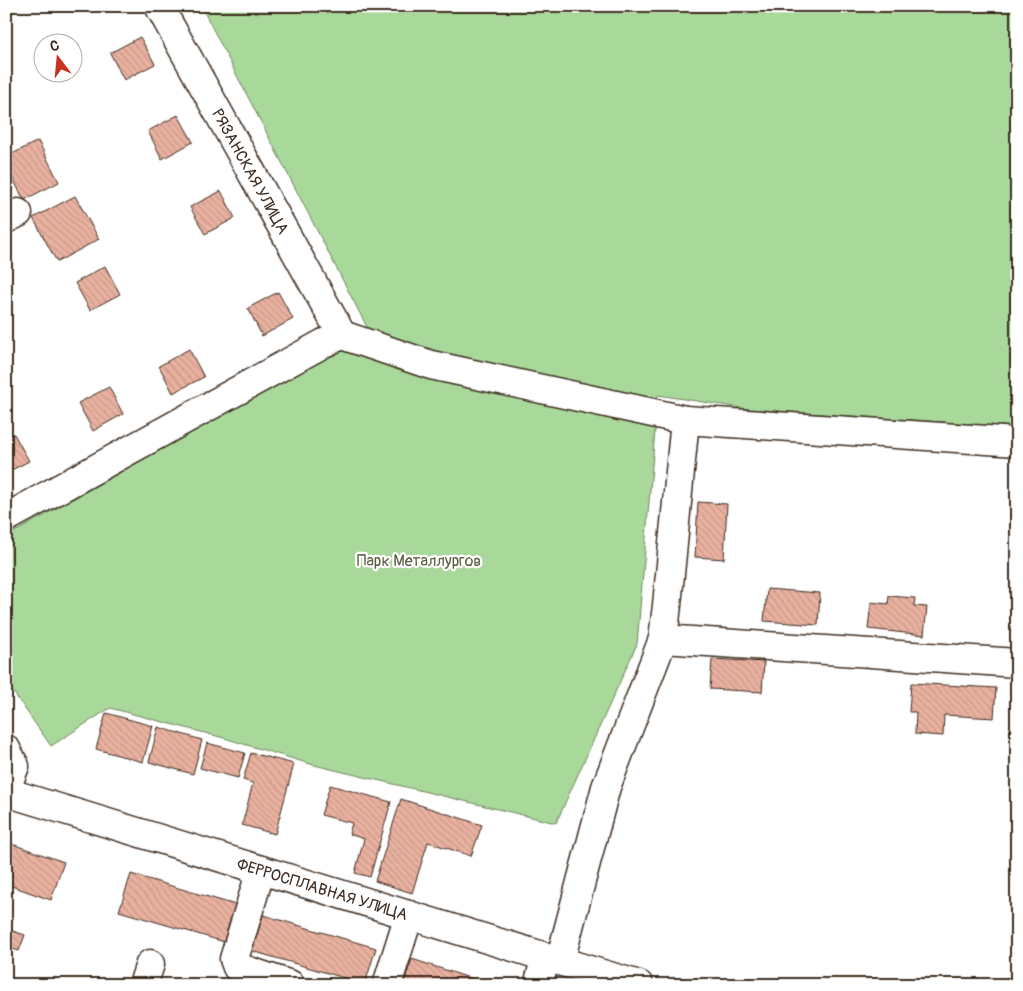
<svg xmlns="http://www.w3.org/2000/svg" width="1023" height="991" font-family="Pangolin,sans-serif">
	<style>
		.green { fill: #a8d99a; stroke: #72825c }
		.building { fill: url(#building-back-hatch); stroke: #3b2a1e }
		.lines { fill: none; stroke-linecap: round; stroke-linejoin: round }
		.minor-casing { stroke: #3b2a1e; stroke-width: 31 }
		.major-casing { stroke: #3b2a1e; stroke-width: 31 }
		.minor { stroke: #fff; stroke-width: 28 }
		.major { stroke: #fff; stroke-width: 28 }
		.labels { text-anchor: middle; stroke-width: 4.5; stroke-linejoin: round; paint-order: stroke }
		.street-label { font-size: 16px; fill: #3b2a1e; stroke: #fff }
		.park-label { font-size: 16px; fill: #5c5f43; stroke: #fff }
	</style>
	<defs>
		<pattern id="building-back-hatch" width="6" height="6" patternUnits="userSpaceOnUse" patternTransform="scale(1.25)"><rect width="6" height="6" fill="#e9b1a0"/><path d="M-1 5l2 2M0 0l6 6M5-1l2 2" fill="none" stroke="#c99889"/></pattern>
	</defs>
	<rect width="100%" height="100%" fill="#fff"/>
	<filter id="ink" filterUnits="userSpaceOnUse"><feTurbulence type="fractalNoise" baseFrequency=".02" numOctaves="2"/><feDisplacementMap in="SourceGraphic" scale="10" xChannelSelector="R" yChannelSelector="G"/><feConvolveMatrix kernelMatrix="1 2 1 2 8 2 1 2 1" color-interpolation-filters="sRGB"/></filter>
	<g filter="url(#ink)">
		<!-- green -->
		<path class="green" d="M201,6H1017V427L748,409L658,395L637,644L556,823L310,764L224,738L110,708L51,746L6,682V537L369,331Z"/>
		<!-- building -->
		<path class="building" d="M140,37L155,64L124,80L110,53Z
			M178,115L193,142L162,159L148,131Z
			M38,141L59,182L24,200L6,165V157Z
			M221,191L235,218L205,234L190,207Z
			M75,196L99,239L57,262L33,218Z
			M105,266L120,294L90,310L75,283Z
			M278,292L293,319L262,336L248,308Z
			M189,349L204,377L173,393L159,366Z
			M109,387L123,414L93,431L78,403Z
			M14,434L29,461L6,473V438Z
			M698,502L727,504L724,559L695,557Z
			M767,589L820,593L818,625L764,621Z
			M889,596L915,598L914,606L927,607L924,635L868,629L871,602L888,604Z
			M712,659L764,662L762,692L710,689Z
			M911,683L996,688L994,718L944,715L943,736L915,734L916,712H909Z
			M106,713L153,726L143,762L96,749Z
			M158,727L202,740L193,774L149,762Z
			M207,743L245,753L238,778L200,768Z
			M251,753L294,764L275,834L242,825L253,783L243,780Z
			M330,785L391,802L370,877L355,873L364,839L349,834L352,823L321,815Z
			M401,799L482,825L471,856L428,842L412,893L375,881Z
			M6,842L64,862L51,900L6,884Z
			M131,874L239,906L228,943L119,911Z
			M263,915L376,948L365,984L252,951Z
			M6,929L25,935L19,951L6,947Z
			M412,959L491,985H403Z"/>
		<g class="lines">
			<!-- minor casing -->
			<g class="minor-casing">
				<g id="minor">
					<path id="s1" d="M159,6L342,335"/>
					<path d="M6,219L18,213"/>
					<path d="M6,518L324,343L342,335L431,365L685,420L1017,442"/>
					<path d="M663,639L1017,663"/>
					<path d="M6,749L15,766L6,789"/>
					<path id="s2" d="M6,792L546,957"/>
					<path d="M261,870L234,959L237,967L291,985"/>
					<path d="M560,961L606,787L663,639L667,605L685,420"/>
					<path d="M143,985L150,964"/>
					<path d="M387,985L409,915"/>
				</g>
			</g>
			<!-- major casing -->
			<g class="major-casing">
				<path id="major" d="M538,985L546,957L639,985"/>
			</g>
			<!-- minor -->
			<use href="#minor" class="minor"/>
			<!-- major -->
			<use href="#major" class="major"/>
		</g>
	</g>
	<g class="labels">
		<!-- street labels -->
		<g class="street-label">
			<text dy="6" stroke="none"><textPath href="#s1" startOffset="189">РЯЗАНСКАЯ УЛИЦА</textPath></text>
			<text dy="6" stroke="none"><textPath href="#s2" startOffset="331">ФЕРРОСПЛАВНАЯ УЛИЦА</textPath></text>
		</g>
		<!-- park labels -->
		<g class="park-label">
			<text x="419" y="566">Парк Металлургов</text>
		</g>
	</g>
	<!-- margin -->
	<rect width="1023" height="991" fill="none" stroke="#fff" stroke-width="25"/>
	<rect x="12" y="12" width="998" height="966" fill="none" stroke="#3b2a1e" stroke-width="2" filter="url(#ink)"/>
	<!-- north arrow -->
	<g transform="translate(58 58) rotate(344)"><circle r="24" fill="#ffffff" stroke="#b1aaa5"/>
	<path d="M0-4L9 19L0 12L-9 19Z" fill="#c8321e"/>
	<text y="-8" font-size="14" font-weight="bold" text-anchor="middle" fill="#3b2a1e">С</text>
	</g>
</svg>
